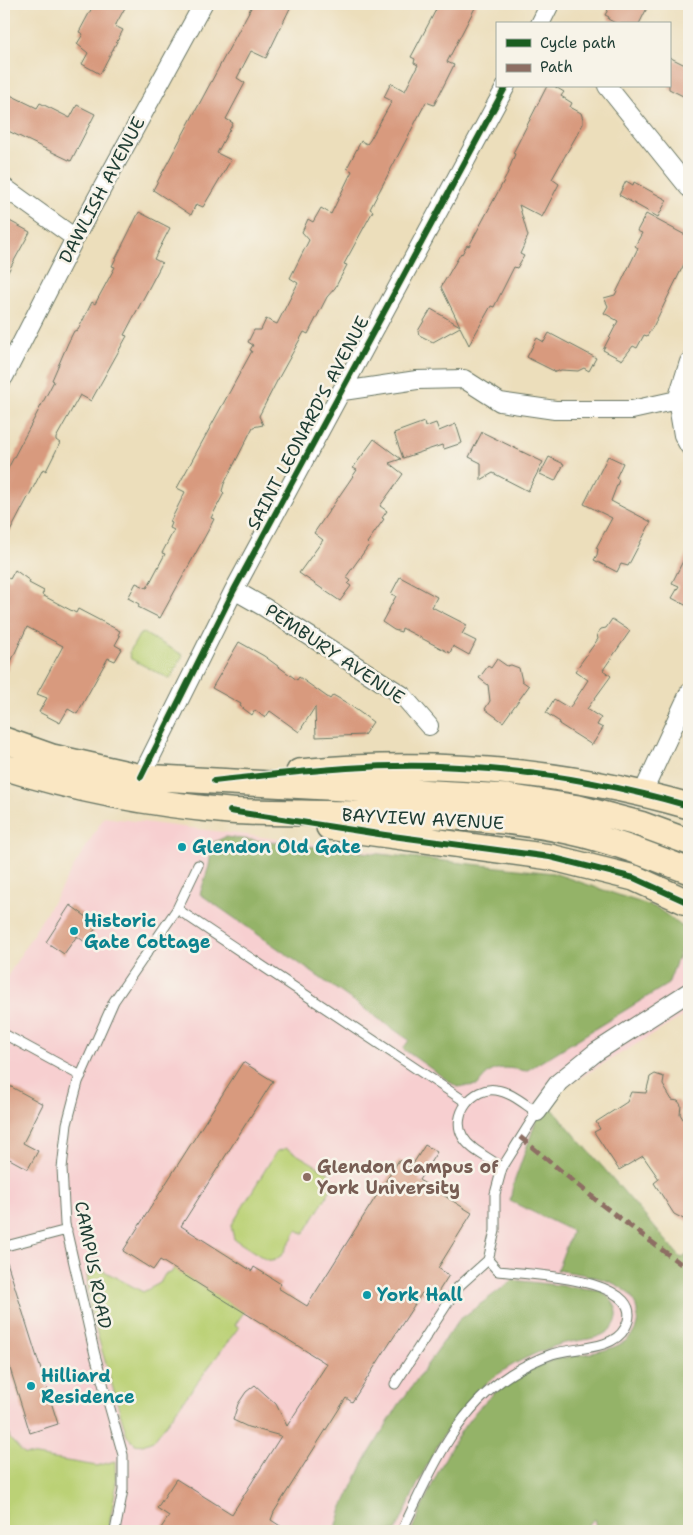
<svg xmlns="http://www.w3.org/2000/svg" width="693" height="1535" font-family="'Shantell Sans',sans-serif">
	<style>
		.built { fill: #f7cfd0 }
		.green { fill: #bbd176; stroke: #6d8755 }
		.forest { fill: #94b367; stroke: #5a784e }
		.building { fill: #d89a7e }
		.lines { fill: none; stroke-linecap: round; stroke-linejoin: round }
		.lane-casing { stroke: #677563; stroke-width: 11 }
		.street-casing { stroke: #677563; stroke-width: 20 }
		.secondary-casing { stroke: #677563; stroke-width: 28 }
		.lane { stroke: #fff; stroke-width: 9 }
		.street { stroke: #fff; stroke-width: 18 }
		.secondary { stroke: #fae7c3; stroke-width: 25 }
		.quiet { stroke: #8d6e63; stroke-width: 5; stroke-dasharray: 10 5; stroke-linecap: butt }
		.cycleway-casing { stroke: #f7f3e8; stroke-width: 9 }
		.cycleway { stroke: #1b5e20; stroke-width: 6 }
		.culture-dot { fill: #0f9aa8; stroke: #f7f3e8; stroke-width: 2 }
		.education-dot { fill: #8d6e63; stroke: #f7f3e8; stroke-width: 2 }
		.labels { text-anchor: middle; stroke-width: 5; stroke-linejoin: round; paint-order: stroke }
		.street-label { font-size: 18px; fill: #1f3d34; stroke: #f7f3e8 }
		.culture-label { font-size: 18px; font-weight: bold; fill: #0d838f; stroke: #f7f3e8; text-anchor: start }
		.education-label { font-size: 18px; font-weight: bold; fill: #785e54; stroke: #f7f3e8; text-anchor: start }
	</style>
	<rect width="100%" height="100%" fill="#f7f3e8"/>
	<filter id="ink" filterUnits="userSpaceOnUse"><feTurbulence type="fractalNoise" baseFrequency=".02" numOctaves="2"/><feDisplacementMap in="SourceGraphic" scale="10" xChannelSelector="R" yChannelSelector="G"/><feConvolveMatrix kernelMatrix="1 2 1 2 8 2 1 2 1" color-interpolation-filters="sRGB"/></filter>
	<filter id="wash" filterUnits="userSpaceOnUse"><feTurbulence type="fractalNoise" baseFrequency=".0096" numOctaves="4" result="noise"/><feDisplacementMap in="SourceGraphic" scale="20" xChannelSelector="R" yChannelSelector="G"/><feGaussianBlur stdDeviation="1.12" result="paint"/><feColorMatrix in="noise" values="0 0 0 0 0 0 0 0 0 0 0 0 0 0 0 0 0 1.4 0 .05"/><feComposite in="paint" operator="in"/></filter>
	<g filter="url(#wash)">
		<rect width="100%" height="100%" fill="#ecdebb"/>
		<!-- built -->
		<path class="built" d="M104,817L364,850L527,875L654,915L689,937V1013L544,1099L681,1258L689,1254V1531H4V982Z"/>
		<!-- green -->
		<path class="green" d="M143,633L183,655L170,679L131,659L129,653L139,635Z
			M286,1148L329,1173L334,1184L304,1234L297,1230L282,1255L273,1261L265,1259L234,1239L231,1226L276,1152Z
			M93,1265L143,1292L160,1283L165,1274L171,1273L174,1268L244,1312L235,1325L239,1327L153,1441L143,1445L135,1444L127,1436L90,1310L87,1274Z
			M4,1416L10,1439L24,1454L97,1466L115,1461L116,1488L108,1531H4Z"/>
		<!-- forest -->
		<path class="forest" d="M225,837L553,873L657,908L688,931L668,984L526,1071C504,1067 492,1064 478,1085L457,1087L403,1049L409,1040L200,894L209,866L212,843Z
			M544,1099L681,1258L689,1254V1531H598L595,1519L581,1531H411C433,1485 452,1430 492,1395C508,1381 531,1369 551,1361C580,1351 645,1356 637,1310C631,1278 583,1275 557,1270L572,1231L510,1201L513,1185Z
			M513,1280L600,1290C611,1298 623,1310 614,1325C603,1342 575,1339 558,1345C540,1351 522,1359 506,1369C449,1404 423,1474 396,1531H335L342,1509L364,1462L398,1406L434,1355L459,1320Z"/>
		<g id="blocks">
			<!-- building -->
			<path class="building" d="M94,4H127L115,26L123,30L100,74L82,64L88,53L77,44L83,34L79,32Z
				M253,4H292L266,58L251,51L237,78L245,83L226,119L233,123L217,153L231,160L203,207L196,204L191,215L153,190Z
				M439,4H477L447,62L454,65L434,105L426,102L370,209L373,211L344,264L347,265L335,288L327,297L308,334L304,332L277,381L259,416L263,425L253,427L224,484L222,491L224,493L211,518L214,519L209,529L160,618L138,607L139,604L128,598L136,583L147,588L165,554L162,553L174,530L170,528L172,523L170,522L185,492L177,488L252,351L250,350L253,345L248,342L254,330H261L266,319L277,324L298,283L290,278L309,240L302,232L308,219L313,222L321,208L331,214L352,171L347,168L361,141L367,144L370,140L392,101L384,97L391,83L405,91L418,65L414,63L415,59L411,57Z
				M611,4H649L639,24H617L608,19L609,17L605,15Z
				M669,57L689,67V99L669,89Z
				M547,86H554L564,92L561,96L572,103L570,107L581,113L583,119V124L552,179L559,184L542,217L519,205L528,236L520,254L524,256L517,268L514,267L494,307L491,306L469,345L460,327L433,342L419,335L418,331L431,309L460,326L441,287L461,253L462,254L467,245L469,246L506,177L515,154L513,153Z
				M4,92L37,108L40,103L70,118L77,105L95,114L71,161L4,129Z
				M626,181L633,185L634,182L667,200L658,217L619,195Z
				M139,212L170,228L154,259L162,263L160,267L124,335L127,336L91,401L80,395L56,438V440L60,443L46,471L43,469L4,543V476L54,381L52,380L68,343L74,331L78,330L92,302L95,304L115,267L112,266Z
				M646,214L689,237V254L654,325L647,336L644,335L637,348L633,346L622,360L603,350L618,321L604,313L608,306L604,298L615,295L638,248L635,246L642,233L637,231Z
				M4,218L30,232L4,279Z
				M549,333L596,358L589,371L584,368L578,371L561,370L556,372L530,359L527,357L537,338L544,342Z
				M424,422L425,427L436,423L439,431L456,424L462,443L444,449L442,445L403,458L394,433Z
				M482,432L543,462L528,491L493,473L481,480V463L469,457Z
				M374,439L401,459L389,463L403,474L380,506L387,511L382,518L384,519L367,543L369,545L346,577L351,581L348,584L351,586L340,601L299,573L323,540L314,533L357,470L353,468Z
				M608,456L623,463L616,478L619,480L611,501L651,522L628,566L621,564L617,572L594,560L597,555L598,549L596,548L612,518L584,504Z
				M549,457L564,464L555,481L540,474Z
				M689,549V607L672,598L679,586L672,583Z
				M15,570L30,581L29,583L44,591L42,595L76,613L78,609L120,631L118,635L120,636L115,645L122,649L115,661L108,658L77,714L68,709L60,723L39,712L47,698L37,694L63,646L27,627L4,677V575L10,579Z
				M400,577L437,597L432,607L467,625L462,634L476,641L469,655L453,646L450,653L402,628L401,632L394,630L382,622L396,596L391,594Z
				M612,619L630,631L603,670L611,676L587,709L601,718L597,725L603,728L592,745L559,724L560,722L546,713L554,699L569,708L573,703L588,680L575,671L598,639L597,634L601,629L606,628Z
				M239,642L264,656L297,680L299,677L330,699L333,695L347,703L373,722L364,735L316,737L315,707L299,732L270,711L265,718L255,710L252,715L240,706L241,704L212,688Z
				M497,659L507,666L511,665L519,668L522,681L529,686L503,722L485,709L490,701L488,685L479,678L488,666L491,668Z
				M70,905L98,925L86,943L77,936L64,954L46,942Z
				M243,1062L273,1081L181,1226L252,1271L254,1267L281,1284L278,1288L307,1306L399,1160L411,1167L425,1145L437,1152L419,1180L472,1213L438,1268L449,1275L433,1300L422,1293L352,1402L346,1398L274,1512L271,1520L288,1531H159L169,1516L157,1508L176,1479L232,1514L281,1436L248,1427L233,1420L238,1404L246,1392L255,1385L276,1404L287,1426L327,1364L160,1260L153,1270L123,1251Z
				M655,1074L664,1077L663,1085L672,1100L678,1101L681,1105L680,1114L689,1129V1222L674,1214L654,1183L659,1179L643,1156L619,1170L594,1132L600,1129L596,1122L627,1102L631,1092L646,1093L650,1077Z
				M4,1083L43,1104L23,1143L38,1151L28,1169L4,1156Z
				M4,1262H7L58,1424L30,1433L4,1349Z"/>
		</g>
	</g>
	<g filter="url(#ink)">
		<use href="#blocks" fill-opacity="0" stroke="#677563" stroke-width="1"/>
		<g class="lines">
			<!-- lane casing -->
			<g class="lane-casing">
				<path id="lane" d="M177,909L466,1102
					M4,1034L81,1076
					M4,1244L6,1246L67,1230
					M395,1384L458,1287L488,1260L495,1231V1194L502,1168L537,1112C524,1104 511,1092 496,1090C473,1086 450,1116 463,1137C471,1151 489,1157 502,1168
					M115,1531L123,1490V1455L95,1355L65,1224L62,1168L67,1124L78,1082L114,1001L177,909L198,865
					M402,1531C429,1474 455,1410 511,1374C522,1367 538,1359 552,1354C573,1347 613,1351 625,1328C653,1277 523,1274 498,1271L488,1260"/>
			</g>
			<!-- street casing -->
			<g class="street-casing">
				<path id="street" d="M540,24L550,4
					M607,86L689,188
					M4,187L75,238
					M689,362L677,400L683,435L689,446
					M4,377L75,238L203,4
					M343,391L417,380L464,379L500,402L555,410H632L677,400
					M234,590L264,607L402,695L429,726
					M141,777L234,590L506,86
					M643,792L689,693
					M537,1112L559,1082L596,1052L689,992"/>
			</g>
			<!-- secondary casing -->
			<g class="secondary-casing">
				<path id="secondary" d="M4,740L52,757L141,777L507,797L579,808L640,824L689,842
					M4,767C79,791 150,804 229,811C253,813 277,812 301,813C387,815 484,813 568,831C610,840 649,855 689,871
					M299,772C432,759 560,769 689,806
					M329,827L550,857L634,878L689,903"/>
			</g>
			<!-- lane -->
			<use href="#lane" class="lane"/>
			<!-- street -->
			<use href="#street" class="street"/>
			<!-- secondary -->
			<use href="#secondary" class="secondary"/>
			<!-- quiet -->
			<path class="quiet" d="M520,1137L601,1204L689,1270"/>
			<!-- cycleway casing -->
			<g class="cycleway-casing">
				<path id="cycleway" d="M141,777L234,590L506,86
					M214,781C258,776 302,771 347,768C462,760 578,774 689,806
					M230,811L385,835L550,857L634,878L689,903"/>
			</g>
			<!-- cycleway -->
			<use href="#cycleway" class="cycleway"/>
		</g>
	</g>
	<!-- markers -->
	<g class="culture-dot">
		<circle cx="182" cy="847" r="5"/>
		<circle cx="74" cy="931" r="5"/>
		<circle cx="367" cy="1295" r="5"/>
		<circle cx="31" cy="1386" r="5"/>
	</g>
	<circle class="education-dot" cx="307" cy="1177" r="5"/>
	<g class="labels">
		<!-- street labels -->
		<g class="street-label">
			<text transform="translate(102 190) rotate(-62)" y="6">DAWLISH AVENUE</text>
			<text transform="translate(308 423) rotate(-62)" y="6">SAINT LEONARD'S AVENUE</text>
			<text transform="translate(335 654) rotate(34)" y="6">PEMBURY AVENUE</text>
			<text transform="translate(423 819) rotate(3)" y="6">BAYVIEW AVENUE</text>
			<text transform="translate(93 1265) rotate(79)" y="6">CAMPUS ROAD</text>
		</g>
		<!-- culture labels -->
		<g class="culture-label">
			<text x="192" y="853">Glendon Old Gate</text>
			<text x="84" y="927">Historic<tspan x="84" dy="21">Gate Cottage</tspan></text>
			<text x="377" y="1301">York Hall</text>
			<text x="41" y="1382">Hilliard<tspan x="41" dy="21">Residence</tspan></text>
		</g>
		<!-- education labels -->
		<g class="education-label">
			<text x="317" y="1173">Glendon Campus of<tspan x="317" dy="21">York University</tspan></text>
		</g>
	</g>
	<!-- margin -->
	<rect width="693" height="1535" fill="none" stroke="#f7f3e8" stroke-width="20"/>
	<!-- legend -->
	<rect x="496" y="22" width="175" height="65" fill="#f7f3e8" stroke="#a1aaa0"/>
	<rect x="506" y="39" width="25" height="8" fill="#1b5e20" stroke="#a1aaa0"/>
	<text x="540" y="48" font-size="15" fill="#1f3d34">Cycle path</text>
	<rect x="506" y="64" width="25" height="8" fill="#8d6e63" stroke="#a1aaa0"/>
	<text x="540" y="72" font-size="15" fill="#1f3d34">Path</text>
</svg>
